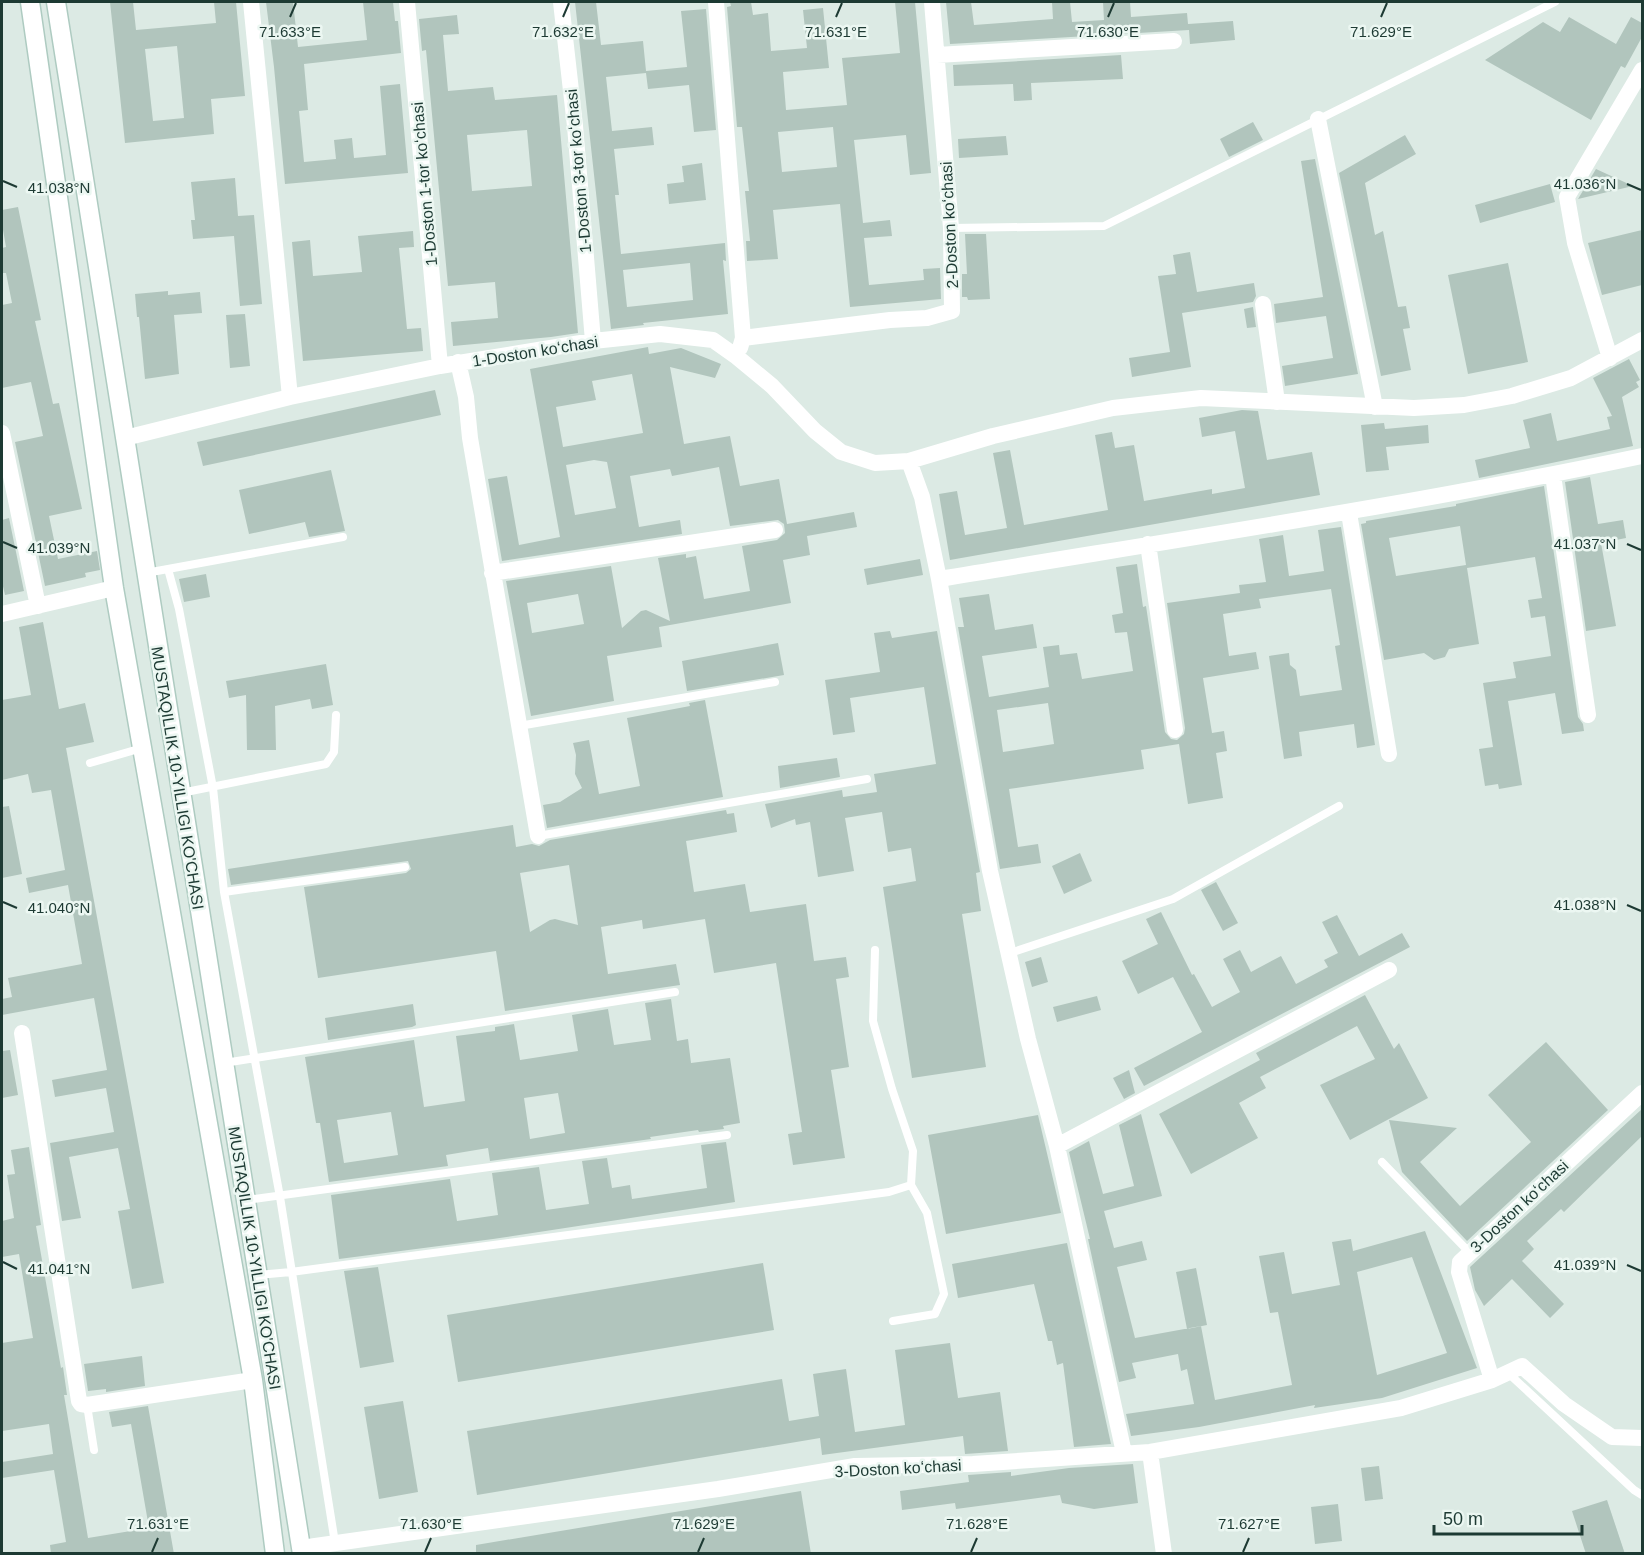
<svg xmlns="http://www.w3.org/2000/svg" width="1644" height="1555" font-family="Arial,sans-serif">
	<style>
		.building { fill: #b1c5bd; fill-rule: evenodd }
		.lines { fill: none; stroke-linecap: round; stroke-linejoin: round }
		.secondary-casing { stroke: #aecbc1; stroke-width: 21 }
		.service { stroke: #fff; stroke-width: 8 }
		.minor { stroke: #fff; stroke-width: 16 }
		.secondary { stroke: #fff; stroke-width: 18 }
		.ticks { fill: none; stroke: #1d3a33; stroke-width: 2 }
		.labels { text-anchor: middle; stroke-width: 5; stroke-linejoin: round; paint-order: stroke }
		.street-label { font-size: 16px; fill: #1d3a33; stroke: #ecf7f2 }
		.ticks-label { font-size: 15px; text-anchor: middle; fill: #1d3a33; stroke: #ecf7f2; stroke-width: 5; stroke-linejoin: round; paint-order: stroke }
	</style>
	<rect width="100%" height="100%" fill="#dceae4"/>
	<!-- building -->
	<path class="building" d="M110,2H133L136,30L216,23L214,2H236L245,96L211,99L214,134L125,143ZM177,46L184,118L153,121L145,49Z
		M266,2H293L298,47L367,40L363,2H393L395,21H398L401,53L304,64L308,110L299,111L304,162L336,159L334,140L352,138L354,158L386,155L380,86L400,84L408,173L285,184L274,67Z
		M575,2H596L601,45L643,41L646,71L687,67L681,11L706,9L716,130L694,132L689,85L648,89L646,73L606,77L612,131L652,127L654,145L614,149L619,195H615L621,254L725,243L726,261L723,260L728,314L643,323L644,325L611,329ZM690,263L693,300L627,307L623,270Z
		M730,2H751L753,15L768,13L771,51L807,48L803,10L823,8L829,68L783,72L786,110L847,105L842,58L900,53L895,2H915L931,173L910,175L906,135L854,140L863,223L890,220L892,236L864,238L869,285L924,280L923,269L940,268L941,299L850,307L840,204L773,210L778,259L747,261L746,241H750L745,191H749L742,127H737L727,7L731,6ZM833,127L837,167L782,172L778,132Z
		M946,2H971L974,25L1053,19L1052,2H1070L1072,22L1104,20L1103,2H1130L1131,17L1187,13L1188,24L1233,21L1235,40L1190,44L1189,30L950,44Z
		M457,15L459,34L443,35L448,91L493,87L495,100L557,95L578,333L551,337L453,346L451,322L498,318L495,282L448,286L426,50L422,51L419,19ZM527,130L532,186L472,191L467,135Z
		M1569,17L1616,44L1631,17L1642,23V37L1625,68L1621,66L1591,120L1485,60L1543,22L1560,32Z
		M1121,55L1123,79L1031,83L1032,100L1014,101L1013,84L954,86L953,65Z
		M1253,122L1263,140L1229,157L1220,139Z
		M1405,135L1416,154L1365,183L1375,235L1383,231L1398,307L1406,306L1410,328L1403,329L1411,370L1381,376L1339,173Z
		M1006,136L1008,155L959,158L958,139Z
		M1315,159L1358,374L1285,386L1282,366L1333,358L1326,316L1276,323L1274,304L1323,297L1301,161Z
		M702,163L706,200L669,204L667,184L684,182L682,166Z
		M1596,169L1633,186L1578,199Z
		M235,178L238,216L254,215L262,304L240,306L234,236L193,239L191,220H195L191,182Z
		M1550,184L1555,202L1480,223L1475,205Z
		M18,207L41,320L35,321L53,404L59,403L82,509L49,516L58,559L97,551L100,570L85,573L86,577L45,586L15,442L43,436L31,382L2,388V305L12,303L6,273H2V248L6,247L2,224V210Z
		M1642,230V285L1602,295L1588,243Z
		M413,231L414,247L399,248L407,329L421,328L423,351L303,361L292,242L310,240L313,276L362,272L358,236Z
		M965,234H986L990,299L968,300L967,297H962V274H967Z
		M1190,252L1197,292L1254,283L1256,296L1253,302L1182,313L1191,367L1132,377L1129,358L1170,352L1158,276L1176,274L1173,255Z
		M1508,263L1528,362L1468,374L1448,275Z
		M168,291V295L200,292L202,313L174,315L179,374L145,379L139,317H137L135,294Z
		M1253,307L1256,327L1247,328L1244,309Z
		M245,314L250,366L230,368L226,315Z
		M648,347L649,354L681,348L721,364L715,378L670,367L684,444L730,436L740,486L779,479L787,524L854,512L857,527L807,536L810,555L783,560L791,603L659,627L662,647L607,656L614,701L531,716L506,581L611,566L622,628L641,611L646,610L670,621L658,558L686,554V558L696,556L704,599L750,591L742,546L777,540L785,533L784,524L778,520L730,526L719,467L672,476L670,469L630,476L639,527L680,520L682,534L502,561L488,479L507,476L519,545L560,537L530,369ZM632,374L643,433L563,447L556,407L596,400L592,381ZM594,460L607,462L616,508L575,515L566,465ZM578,594L584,624L532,633L527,603Z
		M1629,359L1640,380L1636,382L1639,387L1622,397L1633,446L1479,478L1475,460L1530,448L1523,420L1551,413L1557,441L1610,429L1607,417L1612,416L1593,378Z
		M435,390L441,415L203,466L197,442Z
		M1242,410L1258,411L1267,460L1312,452L1320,495L950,560L939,494L957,491L965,535L1007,528L993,453L1010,450L1024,525L1108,510L1095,435L1112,432L1115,448L1134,445L1144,501L1212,489V494L1245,488L1235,431L1202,437L1199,418Z
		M1384,423L1385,429L1428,425L1429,443L1386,447L1389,470L1366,472L1361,425Z
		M331,470L345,531L309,537L305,522L249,534L239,490Z
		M1590,477L1598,524L1623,520L1626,538L1601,543L1616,626L1586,631L1565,482Z
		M1544,486L1578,717L1583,724L1584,731L1562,734L1555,693L1508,701L1522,785L1499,789L1498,784L1485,786L1479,749L1493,747L1483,683L1516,678L1513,662L1551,656L1545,616L1531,618L1528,600L1542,598L1535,557L1467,568L1479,644L1449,649L1445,657L1434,660L1424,653L1384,660L1361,524L1366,523V521L1456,506V504ZM1460,526L1466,565L1396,576L1389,538Z
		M9,518L24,591L5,595L2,582V520Z
		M1341,527L1375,745L1357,748L1354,724L1299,732L1302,756L1284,759L1269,656L1289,653L1290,665L1296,670L1300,696L1342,690L1335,646L1340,645L1331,589L1259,599L1261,608L1223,614L1229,656L1256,652L1259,669L1203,678L1212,733L1224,731L1227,751L1216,753L1223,798L1188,804L1179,744L1141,750L1144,769L1009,789L1018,847L1038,844L1041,863L1000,869L958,627H964L959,598L989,594L995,630L1033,624L1037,648L982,656L989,697L1049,687L1043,647L1059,645L1060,655L1077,653L1082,679L1133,671L1127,632L1115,633L1112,615L1123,613L1116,567L1137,564L1143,607L1146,606L1165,732L1171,739L1177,740L1184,734L1185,728L1167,603L1240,593L1239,585L1266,582L1259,539L1283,535L1289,576L1324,571L1318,530ZM1048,703L1054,744L1003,752L997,710Z
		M920,559L923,575L867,585L864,569Z
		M206,574L210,597L184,602L179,579Z
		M43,622L59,709L85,703L94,742L66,748L164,1283L132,1289L118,1211L130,1209L118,1148L69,1157L81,1218L62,1221L50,1143L114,1132L106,1088L55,1097L52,1080L107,1070L94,998L2,1015V999L12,997L8,978L82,964L68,885L29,893L26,878L65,870L51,790L32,793L28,774L2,780V700L31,695L19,627Z
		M890,631L892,638L937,631L980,872L976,873L981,911L962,914L986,1067L912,1078L883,887L916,881L911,848L888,852L882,812L845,818L854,871L818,877L810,822L796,825L795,819L771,828L765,804L842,790L843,797L877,792L874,774L936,764L924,687L850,698L855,732L833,735L825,680L880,672L874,633Z
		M778,643L784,675L687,691L682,661Z
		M326,664L333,705L312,709L310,699L275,706L276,750H247L246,695L229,698L226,681Z
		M705,700L723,797L547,828L543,805L560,802L582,788L575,774L576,755L573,743L589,740L599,794L640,786L627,718L690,706L689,703Z
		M837,758L840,777L780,788L778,766Z
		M9,806L22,874L2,878V807Z
		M726,810L727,814L734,813L737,832L686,841L694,892L745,884L750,912L806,904L814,961L846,957L849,977L836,979L849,1067L831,1070L845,1158L793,1165L788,1134L802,1132L776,963L714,973L705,919L643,929L642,920L601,927L608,974L676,964L680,985L505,1011L496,951L318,978L304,887L406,873L411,869L408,861L231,885L228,869L513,825L516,847L532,844L539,846L550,840ZM569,865L578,925L555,919L550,920L530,932L520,873Z
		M1080,853L1092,881L1064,894L1052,866Z
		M1216,882L1238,923L1223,931L1201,890Z
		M1161,912L1192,975L1194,974L1212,1007L1240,992L1223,959L1240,950L1251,972L1281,956L1296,984L1328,967L1324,960L1338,953L1322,922L1337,915L1359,956L1402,933L1410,947L1144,1086L1134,1068L1202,1032L1173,977L1138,994L1122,961L1158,944L1146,919Z
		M1041,957L1048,982L1032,987L1025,962Z
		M1365,995L1394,1049L1399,1043L1428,1098L1350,1140L1320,1085L1375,1059L1357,1026L1260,1077L1266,1088L1239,1103L1258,1138L1191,1174L1159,1114L1260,1060L1256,1053Z
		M1097,996L1101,1010L1057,1022L1053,1007Z
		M671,999L677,1041L688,1039L691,1063L730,1058L740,1123L723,1126L724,1129L699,1132L698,1130L650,1137L651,1139L490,1161L488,1148L446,1155L448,1166L329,1182L320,1123H316L305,1057L414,1040L424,1107L465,1101L456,1036L495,1031V1027L514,1024L520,1060L578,1051L572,1015L608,1009L614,1045L651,1040L645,1003ZM558,1093L565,1133L530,1139L524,1098ZM391,1112L398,1155L344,1163L337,1120Z
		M413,1004L416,1025L412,1027L328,1040L325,1018Z
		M1546,1042L1608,1110L1467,1241L1402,1172L1389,1120L1457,1128L1420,1162L1460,1206L1531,1142L1488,1095Z
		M10,1050L18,1095L2,1098V1051Z
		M1129,1070L1135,1093L1124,1099L1113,1078Z
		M1642,1109V1136L1564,1212L1561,1209L1527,1241L1534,1249L1522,1261L1564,1304L1550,1318L1512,1279L1484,1306L1475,1290L1470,1267Z
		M1141,1114L1162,1196L1104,1211L1114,1248L1142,1241L1147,1260L1117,1267L1135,1338L1201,1326L1215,1400L1292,1385L1278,1312L1270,1313L1259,1256L1284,1252L1292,1294L1340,1285L1332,1242L1351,1239L1353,1251L1425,1231L1477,1368L1382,1398L1314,1408L1315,1405L1199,1427L1131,1436L1126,1414L1194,1404L1187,1369L1181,1371L1178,1354L1132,1363L1136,1378L1119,1382L1088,1239H1090L1069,1152L1089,1141L1103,1194L1134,1186L1119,1125ZM1412,1257L1447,1353L1377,1375L1357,1272Z
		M1038,1115L1061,1213L946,1234L928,1135Z
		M726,1142L735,1202L493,1239L339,1259L331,1195L450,1179L457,1221L498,1215L492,1173L539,1167L546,1210L589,1204L582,1161L607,1158L612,1188L630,1185L632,1199L707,1188L701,1145Z
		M29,1147L41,1225L36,1226L61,1368L63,1367L67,1395H64L88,1538L149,1528L131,1424L112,1427L109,1412L148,1406L174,1554H51L50,1545L66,1542L54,1470L2,1478V1462L53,1454L49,1424L2,1431V1343L33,1338L19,1254L2,1257V1221L14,1218L7,1175L15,1174L11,1150Z
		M1067,1243L1111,1444L1074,1447L1063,1363L1057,1365L1052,1341H1048L1034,1284L958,1298L952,1264Z
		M763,1263L774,1330L458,1382L447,1315Z
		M378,1267L394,1362L360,1368L344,1271Z
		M1196,1268L1207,1325L1187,1329L1176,1272Z
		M950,1343L958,1398L1000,1392L1008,1451L965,1454L963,1436L822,1455L820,1438L477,1495L467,1431L782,1379L789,1421L819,1416L813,1374L846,1369L855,1432L905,1425L895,1350Z
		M142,1356L145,1386L106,1392V1389L88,1391L84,1364Z
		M403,1401L418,1492L379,1499L364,1407Z
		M1133,1464L1138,1503L1094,1509L1062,1503L1060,1495L956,1509L955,1503L902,1510L900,1491L969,1482L968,1475L1011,1472V1476L1069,1468Z
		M1379,1466L1383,1499L1365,1501L1361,1468Z
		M801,1491L811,1554H476V1545Z
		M1607,1500L1625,1554H1586L1572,1511Z
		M1338,1504L1342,1541L1315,1544L1311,1507Z"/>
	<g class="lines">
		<!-- secondary casing -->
		<g class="secondary-casing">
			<path id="secondary" d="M30,2L114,588L253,1380L275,1554
				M56,2L302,1554"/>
		</g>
		<!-- service -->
		<path class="service" d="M951,228L1104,226L1555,2
			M168,569L179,609L213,788L224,892L280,1197L335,1543
			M146,573L343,537
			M519,726L775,682
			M90,763L142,748
			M181,793L326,764L334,752L336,715
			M538,836L867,779
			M224,892L405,867
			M1010,953L1173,899L1339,806
			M224,1063L675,992
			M1382,1162L1469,1252
			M246,1200L727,1135
			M258,1275L291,1272L889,1192L911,1185L913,1151L892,1089L873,1021L875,950
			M893,1321L935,1314L944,1294L927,1213L911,1185
			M1507,1372L1634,1490L1642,1495
			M87,1405L94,1450"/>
		<!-- minor -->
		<path class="minor" d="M251,2L290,397
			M407,2L440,366
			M561,2L575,126L593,341
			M716,2L743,338L740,348
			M937,55L1174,41
			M1318,119L1375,407
			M1263,304L1277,402
			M743,338L890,320L927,318L952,311L951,228L932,2
			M1610,358L1575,243L1567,197L1642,70
			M458,362L466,397L470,438L538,836
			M2,433L38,606
			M125,438L290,397L440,366L593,341L660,334L713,340L737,357L772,386L815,431L841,452L875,463L909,461L993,436L1113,408L1201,398L1414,408L1464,405L1512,396L1571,378L1642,340
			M909,461L922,497L939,579L990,871L1028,1039L1057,1146L1124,1453
			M1553,475L1588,715
			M1349,513L1389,754
			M1148,544L1175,730
			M492,573L775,530
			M939,579C1174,540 1410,505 1642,456
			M2,614L114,588
			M22,1033L79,1401L81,1404L87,1405L253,1380
			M1057,1146L1389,970
			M1492,1380L1459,1272L1460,1262L1642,1093
			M1150,1452L1164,1554
			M301,1548L718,1489L855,1466L973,1464L1150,1452L1401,1408L1492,1380L1522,1366L1564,1404L1612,1437L1642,1438"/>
		<!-- secondary -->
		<use href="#secondary" class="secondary"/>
	</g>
	<!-- ticks -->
	<path class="ticks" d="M290,17L296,3M563,17L569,3M836,17L842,3M1108,17L1114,3M1381,17L1387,3M3,181L17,187M1627,184L1641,190M3,542L17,548M1627,544L1641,550M3,902L17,908M1627,905L1641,911M3,1262L17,1269M1627,1265L1641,1271M152,1552L158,1538M425,1552L431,1538M698,1552L704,1538M971,1552L977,1538M1243,1552L1249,1538"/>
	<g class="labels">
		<!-- street labels -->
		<g class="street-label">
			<text transform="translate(578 171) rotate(-95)" y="6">1-Doston 3-tor koʻchasi</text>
			<text transform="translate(424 184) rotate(-95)" y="6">1-Doston 1-tor koʻchasi</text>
			<text transform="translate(949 225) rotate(-93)" y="6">2-Doston koʻchasi</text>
			<text transform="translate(535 351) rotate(-9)" y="6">1-Doston koʻchasi</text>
			<text transform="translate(178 778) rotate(81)" y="6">MUSTAQILLIK 10-YILLIGI KO'CHASI</text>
			<text transform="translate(1519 1206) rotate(-43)" y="6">3-Doston koʻchasi</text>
			<text transform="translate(255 1258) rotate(81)" y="6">MUSTAQILLIK 10-YILLIGI KO'CHASI</text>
			<text transform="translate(898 1468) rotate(-3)" y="6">3-Doston koʻchasi</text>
		</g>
	</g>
	<g class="ticks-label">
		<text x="290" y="37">71.633°E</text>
		<text x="563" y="37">71.632°E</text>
		<text x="836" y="37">71.631°E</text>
		<text x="1108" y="37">71.630°E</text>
		<text x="1381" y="37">71.629°E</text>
		<text x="1585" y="189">41.036°N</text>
		<text x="59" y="193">41.038°N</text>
		<text x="1585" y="549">41.037°N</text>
		<text x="59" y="553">41.039°N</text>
		<text x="1585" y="910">41.038°N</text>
		<text x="59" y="913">41.040°N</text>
		<text x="1585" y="1270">41.039°N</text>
		<text x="59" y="1274">41.041°N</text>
		<text x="158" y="1529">71.631°E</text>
		<text x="431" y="1529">71.630°E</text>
		<text x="704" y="1529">71.629°E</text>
		<text x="977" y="1529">71.628°E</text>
		<text x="1249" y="1529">71.627°E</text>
	</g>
	<!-- border -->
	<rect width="1644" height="1555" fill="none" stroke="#1d3a33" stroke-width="6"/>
	<!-- scale -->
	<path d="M1434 1525v9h148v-9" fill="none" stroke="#1d3a33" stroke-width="3"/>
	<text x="1443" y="1525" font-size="18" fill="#1d3a33" stroke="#ecf7f2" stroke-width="4.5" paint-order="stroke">50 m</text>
</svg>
